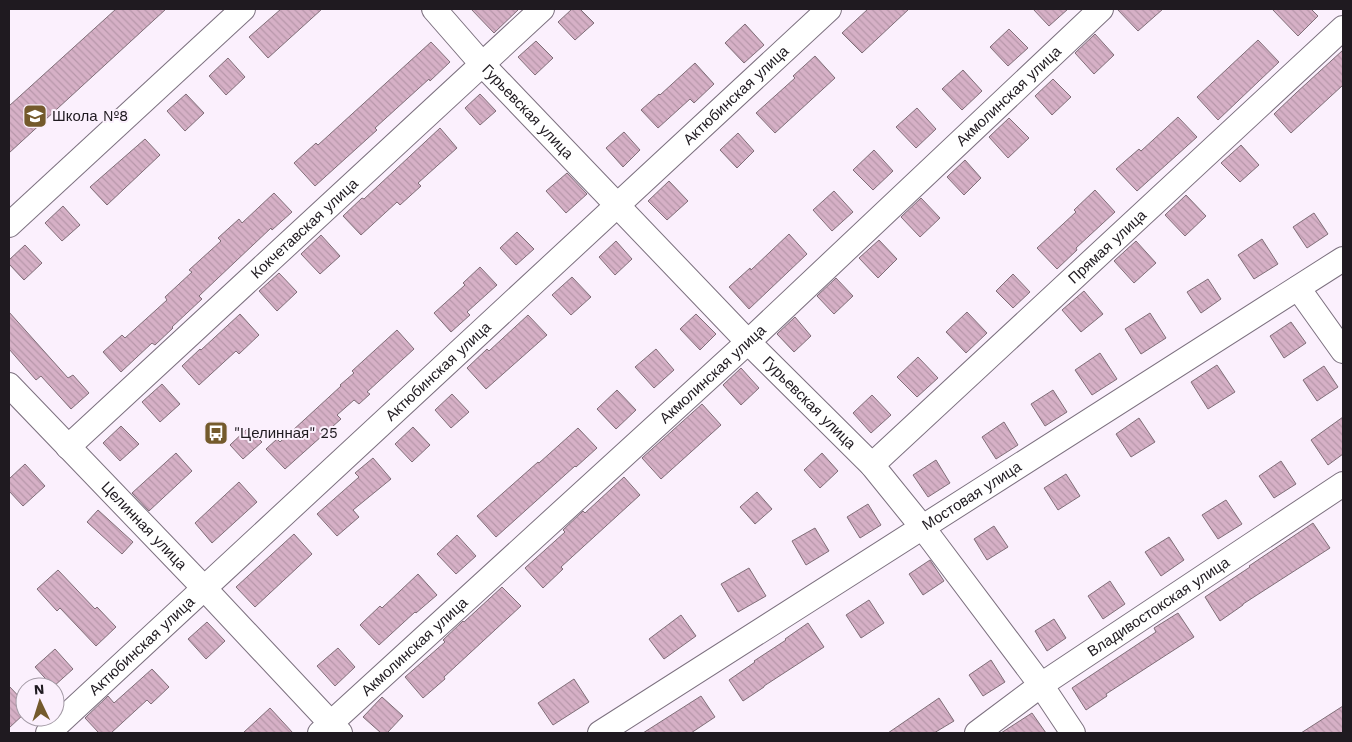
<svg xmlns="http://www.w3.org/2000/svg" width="1352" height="742" font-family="'Work Sans',sans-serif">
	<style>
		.building { fill: url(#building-back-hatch); stroke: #806e78 }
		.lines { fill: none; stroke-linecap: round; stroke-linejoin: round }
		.minor-casing { stroke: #7c707f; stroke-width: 26 }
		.minor { stroke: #fff; stroke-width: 24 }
		.labels { text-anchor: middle; stroke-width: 4; stroke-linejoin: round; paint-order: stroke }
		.street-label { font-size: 15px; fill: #1f1a20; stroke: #fbf0fd }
		.poi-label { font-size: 15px; fill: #1f1a20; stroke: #fbf0fd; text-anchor: start }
	</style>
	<defs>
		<pattern id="building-back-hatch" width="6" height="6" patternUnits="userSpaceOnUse" patternTransform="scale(1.25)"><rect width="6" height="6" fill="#d6b0c6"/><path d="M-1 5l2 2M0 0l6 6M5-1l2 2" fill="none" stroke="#b797aa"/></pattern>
	</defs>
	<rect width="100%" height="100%" fill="#fbf0fd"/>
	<!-- building -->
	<path class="building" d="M116,9H166L9,153V106Z
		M281,9H322L268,58L249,37Z
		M471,9H519L494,33Z
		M572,9H580L594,23L575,40L558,22Z
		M868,9H909L862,53L842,33Z
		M1033,9H1068L1049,26Z
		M1117,9H1163L1138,31Z
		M1272,9H1311L1318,16L1298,36Z
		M745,24L764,45L744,63L725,43Z
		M1009,29L1028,48L1008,66L990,47Z
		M1095,34L1114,55L1094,74L1075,53Z
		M1258,40L1279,62L1218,120L1197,97Z
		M536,41L553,58L535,75L518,57Z
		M431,42L450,62L430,81L429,79L375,128L377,130L315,186L294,163L316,143L318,145Z
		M1343,50V85L1291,133L1274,114L1296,93Z
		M815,56L835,78L775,133L756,113L795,78L793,76Z
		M228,58L245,77L226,95L209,76Z
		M695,63L714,84L694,103L690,99L658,128L641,110L659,94L660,95Z
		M963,70L982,91L962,110L942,89Z
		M1053,79L1071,97L1052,115L1035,96Z
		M186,94L204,113L185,131L167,111Z
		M480,94L496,111L480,125L465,108Z
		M917,108L936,129L916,148L896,127Z
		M1178,117L1197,137L1137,191L1116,169L1139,149L1141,151Z
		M1009,118L1029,138L1008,158L989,137Z
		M440,128L457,148L418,183L421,186L400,205L397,202L361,235L343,216L362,198L364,199Z
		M624,132L640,150L623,167L606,148Z
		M738,133L754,151L737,168L720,150Z
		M145,139L160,155L107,205L90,187Z
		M1241,145L1259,165L1240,182L1221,163Z
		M874,150L893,171L873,190L853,170Z
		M965,160L981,178L964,195L947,177Z
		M567,173L587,194L566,213L546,191Z
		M669,181L688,201L667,220L648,201Z
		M1095,190L1115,212L1076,248L1077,250L1057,269L1037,248L1076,212L1074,210Z
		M834,191L853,212L832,231L813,210Z
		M274,193L292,212L272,230L271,228L199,296L202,299L172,327L173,328L155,345L152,343L121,372L103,352L122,335L125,338L167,300L165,297L192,272L189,270L221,241L218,238L239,219L242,223Z
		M1186,195L1206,216L1185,236L1165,215Z
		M921,198L940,218L920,237L901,217Z
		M63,206L80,225L62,241L45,223Z
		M1314,213L1328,234L1307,248L1293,227Z
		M517,232L534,249L516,265L500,248Z
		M789,234L807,254L749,309L729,287L750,268L751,270Z
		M321,235L340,256L320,274L301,254Z
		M1262,239L1278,264L1254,279L1238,255Z
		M879,240L897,259L878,278L859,258Z
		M616,241L632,259L615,275L599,257Z
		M1136,241L1156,263L1134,283L1114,261Z
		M25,245L42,263L24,280L9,264V260Z
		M480,267L497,285L467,312L470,315L451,332L434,313L465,285L463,283Z
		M279,273L297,292L277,311L259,291Z
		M1013,274L1030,292L1013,308L996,291Z
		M572,277L591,297L571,315L552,295Z
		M836,278L853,296L834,314L817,296Z
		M1208,279L1221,299L1201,313L1187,292Z
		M1084,291L1103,314L1081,332L1062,310Z
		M9,312L68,378L73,375L89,393L71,409L41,376L36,380L9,349Z
		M967,312L987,333L966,353L946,332Z
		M1150,313L1166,338L1141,354L1125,329Z
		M240,314L259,335L239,354L236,351L199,385L182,366L200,349L201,350Z
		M696,314L716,334L700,350L680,329Z
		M528,315L547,335L486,389L467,368L487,349L489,351Z
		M795,317L811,336L794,352L777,334Z
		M1291,322L1306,343L1284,358L1270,336Z
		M397,330L414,349L367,392L370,394L359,404L354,400L337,415L341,419L285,469L266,449L277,439L280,442L341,386L340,385L354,373L352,371Z
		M656,349L674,370L654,388L635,367Z
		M1100,353L1117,379L1092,395L1075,370Z
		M918,357L938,378L917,397L897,377Z
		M1217,365L1235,392L1208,409L1191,382Z
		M1324,366L1338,387L1317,401L1303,380Z
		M741,368L759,388L741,405L723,385Z
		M162,384L180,404L160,422L142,402Z
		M617,390L636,410L616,429L597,409Z
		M1053,390L1067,412L1045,426L1031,404Z
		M452,394L469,412L451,428L435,410Z
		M872,395L891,415L871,433L853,413Z
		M702,404L721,425L661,479L642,458Z
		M1343,417V454L1328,465L1311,440Z
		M1139,418L1155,442L1131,457L1116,434Z
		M1004,422L1018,445L996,459L982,437Z
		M121,426L139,444L120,461L103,443Z
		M413,427L430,445L412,462L395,444Z
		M248,428L262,442L243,459L230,445Z
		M578,428L597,448L576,467L575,466L496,537L477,516L538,462L539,463Z
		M176,453L192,471L149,511L132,493Z
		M822,453L838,471L820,488L804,470Z
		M373,458L391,479L353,510L359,517L337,536L317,514L359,477L355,473Z
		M936,460L950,483L928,497L913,475Z
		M1281,461L1296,484L1274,498L1259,476Z
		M25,464L45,486L23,506L9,491V479Z
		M1066,474L1080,496L1058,510L1044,488Z
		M624,477L640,495L561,567L563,569L543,588L525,568L565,532L563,530L583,511L585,513Z
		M239,482L257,502L212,543L195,523Z
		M757,492L772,509L755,524L740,507Z
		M1226,500L1242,524L1218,539L1202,515Z
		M868,504L881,525L860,538L847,517Z
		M98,510L133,542L122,554L87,522Z
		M1313,523L1330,548L1243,604V605L1220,621L1205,597L1250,567L1249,566Z
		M994,526L1008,547L987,560L974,539Z
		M815,528L829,551L806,565L792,541Z
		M294,534L312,554L255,607L236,587Z
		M457,535L476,556L456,574L437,554Z
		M1169,537L1184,560L1161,576L1145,552Z
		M930,560L944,581L923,595L909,574Z
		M749,568L766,596L738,612L721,584Z
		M58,570L95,609L97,607L116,627L96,646L60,608L57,611L37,589Z
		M418,574L437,595L416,613L415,612L379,645L360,625L380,606L382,608Z
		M1110,581L1125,604L1103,619L1088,596Z
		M502,587L521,606L444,677L445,679L423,698L405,677L445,642L443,640L463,621L464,622Z
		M869,600L884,623L861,638L846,615Z
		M1178,613L1194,637L1106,694L1107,696L1086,710L1072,688L1156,632L1154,628Z
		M681,615L696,636L664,659L649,639Z
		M1054,619L1066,638L1047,651L1035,631Z
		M207,622L225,641L206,659L188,639Z
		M808,623L824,647L764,686V687L743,701L729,680L755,662L754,661L786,640L785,639Z
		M338,648L355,667L335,686L317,666Z
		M55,649L73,669L53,687L35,667Z
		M991,660L1005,682L983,696L969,675Z
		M152,669L169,687L151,704L147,700L111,733H99L85,718L108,696L114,703Z
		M574,679L589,702L553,725L538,703Z
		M9,686L25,703V713L9,728Z
		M701,696L715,717L691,733H643Z
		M382,697L403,716L387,733H381L363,717Z
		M939,698L954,721L934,733H888Z
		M1343,706V733H1301Z
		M270,708L293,733H243Z
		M1032,713L1046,733H1001Z"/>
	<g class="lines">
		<!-- minor casing -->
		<g class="minor-casing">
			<g id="minor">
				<path id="s1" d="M434,9L482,64L748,342L872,465L923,528L1041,685L1073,733"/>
				<path d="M9,225L243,9"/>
				<path d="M1298,288L1343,351"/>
				<path id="s2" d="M9,385L204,588L340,733"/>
				<path id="s3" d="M68,447L542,9"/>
				<path id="s4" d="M872,465L1343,28"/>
				<path id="s5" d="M48,733L829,9"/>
				<path id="s6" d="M320,733L748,342L1101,9"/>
				<path id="s7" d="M600,733L1343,259"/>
				<path id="s8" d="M977,733L1041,685L1343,484"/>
			</g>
		</g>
		<!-- minor -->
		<use href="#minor" class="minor"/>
	</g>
	<!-- icons -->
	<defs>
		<g id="school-square" transform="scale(1.25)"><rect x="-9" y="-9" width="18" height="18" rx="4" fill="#745a2c" stroke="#fbf0fd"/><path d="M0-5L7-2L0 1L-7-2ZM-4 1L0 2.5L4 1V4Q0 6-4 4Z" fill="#fff"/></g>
		<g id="bus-square" transform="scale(1.25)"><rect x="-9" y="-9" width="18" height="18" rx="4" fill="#745a2c" stroke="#fbf0fd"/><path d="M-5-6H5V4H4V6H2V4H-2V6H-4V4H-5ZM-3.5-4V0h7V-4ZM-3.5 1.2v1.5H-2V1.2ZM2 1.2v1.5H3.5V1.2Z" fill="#fff"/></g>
	</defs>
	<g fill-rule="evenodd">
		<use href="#school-square" x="35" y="116"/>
		<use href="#bus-square" x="216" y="433"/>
	</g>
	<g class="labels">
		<!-- street labels -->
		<g class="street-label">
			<text dy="5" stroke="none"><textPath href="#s5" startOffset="938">Актюбинская улица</textPath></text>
			<text dy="5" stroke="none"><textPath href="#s6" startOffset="938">Акмолинская улица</textPath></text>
			<text dy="5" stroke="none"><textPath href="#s1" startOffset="139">Гурьевская улица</textPath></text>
			<text dy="5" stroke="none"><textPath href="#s3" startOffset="322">Кокчетавская улица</textPath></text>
			<text dy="5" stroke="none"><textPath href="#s4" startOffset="321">Прямая улица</textPath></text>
			<text dy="5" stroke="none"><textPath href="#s5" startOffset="532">Актюбинская улица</textPath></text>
			<text dy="5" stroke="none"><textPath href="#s6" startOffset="532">Акмолинская улица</textPath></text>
			<text dy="5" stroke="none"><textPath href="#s1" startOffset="544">Гурьевская улица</textPath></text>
			<text dy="5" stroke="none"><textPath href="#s7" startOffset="441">Мостовая улица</textPath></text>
			<text dy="5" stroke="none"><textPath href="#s2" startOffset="195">Целинная улица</textPath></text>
			<text dy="5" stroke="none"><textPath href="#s8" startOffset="221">Владивостокская улица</textPath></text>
			<text dy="5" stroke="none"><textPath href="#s5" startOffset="128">Актюбинская улица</textPath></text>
			<text dy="5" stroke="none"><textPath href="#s6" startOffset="128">Акмолинская улица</textPath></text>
		</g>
		<!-- poi labels -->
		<g class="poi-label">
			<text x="52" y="121">Школа №8</text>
			<text x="234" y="438">"Целинная" 25</text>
		</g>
	</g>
	<!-- border -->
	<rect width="1352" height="742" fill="none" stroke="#1f1a20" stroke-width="20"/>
	<!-- north arrow -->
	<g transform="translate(40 702) rotate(356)"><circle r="24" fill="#fbf0fd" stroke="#a39aa5"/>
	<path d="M0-4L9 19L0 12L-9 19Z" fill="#745a2c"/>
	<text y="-8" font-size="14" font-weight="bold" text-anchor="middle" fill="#1f1a20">N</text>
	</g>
</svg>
